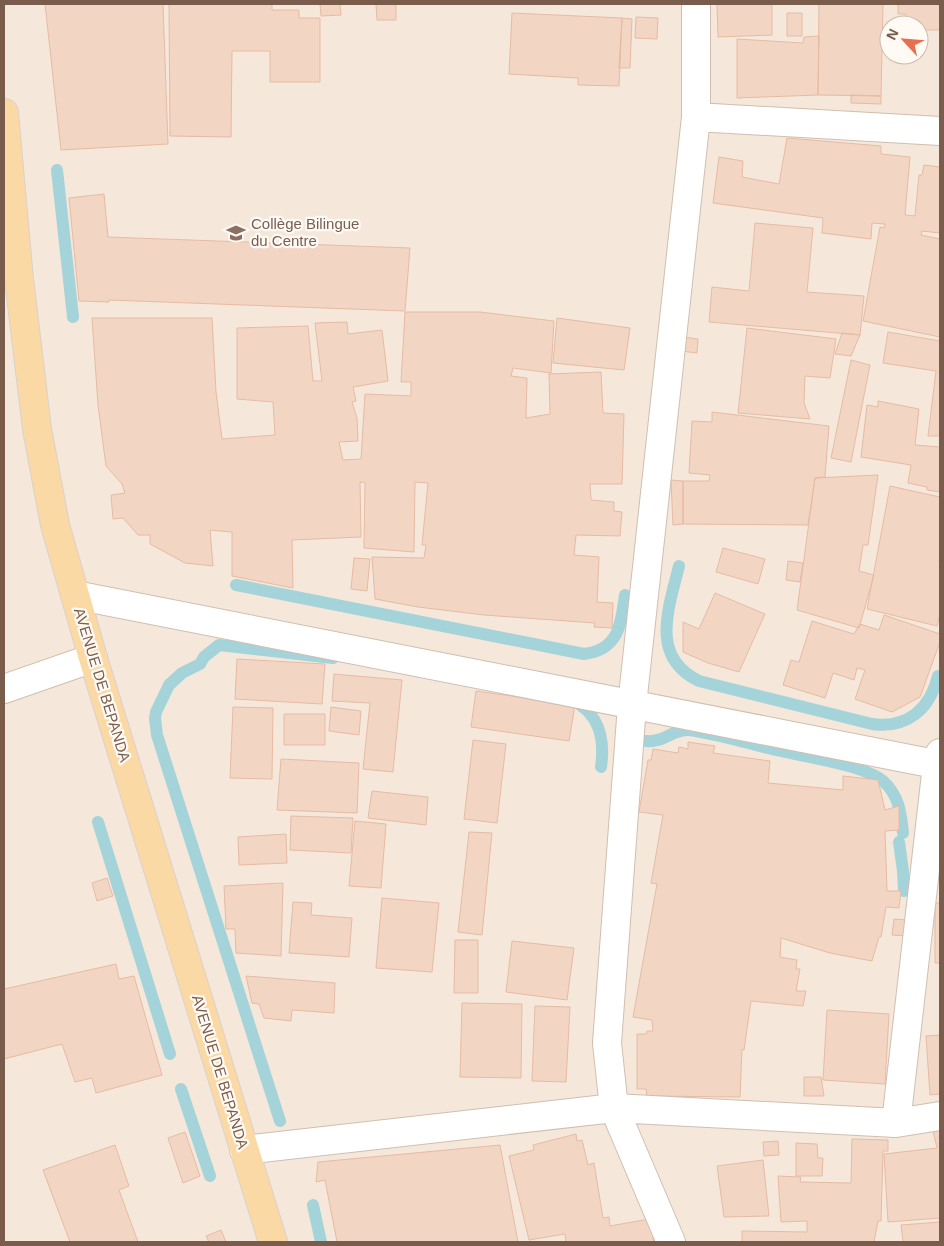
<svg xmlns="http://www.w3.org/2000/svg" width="944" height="1246" font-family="Helvetica,sans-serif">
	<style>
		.residential { fill: #f5e8da; fill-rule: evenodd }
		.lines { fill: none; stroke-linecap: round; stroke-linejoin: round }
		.stream { stroke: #a5d3da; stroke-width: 12 }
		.building { fill: #f3d5c3; stroke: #e6bba3 }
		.minor-casing { stroke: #d1beb0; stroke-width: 30 }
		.major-casing { stroke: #dad1cd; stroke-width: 30 }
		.minor { stroke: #fff; stroke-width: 28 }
		.major { stroke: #fbd9a5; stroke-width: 28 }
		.labels { text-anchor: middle; stroke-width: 4.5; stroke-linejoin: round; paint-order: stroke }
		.education-label { font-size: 15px; fill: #785e54; stroke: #fffaf3; text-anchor: start }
		.street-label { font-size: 15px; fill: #7a5c4d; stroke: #fffaf3 }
	</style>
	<rect width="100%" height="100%" fill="#fdf6ec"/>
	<!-- residential -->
	<path class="residential" d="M4,4H940V1242H4ZM889,25H919V55H889Z"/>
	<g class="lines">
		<!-- stream -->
		<path class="stream" d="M57,170L73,317
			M679,566C669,608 649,657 699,681L872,724C907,729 930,709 938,676
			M236,585L584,654C619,650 621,624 625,595
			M572,700C600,714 605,739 601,767
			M646,741C664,743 672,729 689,730C718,734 747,743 776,750C801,756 864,765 883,781C899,795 901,813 903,833
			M98,822L170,1054
			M899,842L903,871L904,891
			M181,1089L210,1176
			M280,1121L157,735L155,718L156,712L169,685L182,673L200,664L204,657L219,645L333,658
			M313,1205L321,1242"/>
	</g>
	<!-- building -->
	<path class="building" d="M45,4H163L168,144L61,150Z
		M169,4H272V10H299V18H320V82H270V51H232L231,137L170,136Z
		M320,4H340L341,15L321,16Z
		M376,4H396V20H377Z
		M717,4H772V35L718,37Z
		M819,4H883L881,96L818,95Z
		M898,4H940V30H919V25H906V14H898Z
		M512,13L622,18L619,86L578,85V78L509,74Z
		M787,13H802V36H787Z
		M636,17L658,18L657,39L635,38Z
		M622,18L632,19L630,68H619Z
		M819,36L818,95L737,98V39L803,43L804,37Z
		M851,95L881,96V104L851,103Z
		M787,138L881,146V154L910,157L905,215L915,216L919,175H922L924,165L940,167V233L922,231L921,235L940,239V337L863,321L880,227L884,228L885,224L872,223L871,239L822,233L823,218L713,203L719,157L743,161L742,177L779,184Z
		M104,194L108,237L410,248L405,311L109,300V302L79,301L69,198Z
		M755,223L813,228L807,292L864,296L860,335L709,322L712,287L749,291Z
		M405,312H480L554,321L551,373L513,368L511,376L527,378L526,418L550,414L549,374L601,372L603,413L624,414L622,484H590L591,500L614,502V511L622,512L620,536L576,535L574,555L599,557L597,602L613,603L612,628L594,627L595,623L484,615L418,607L375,599L372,557L424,558L426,545H422L428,483L415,482L414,552L364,548L365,483L360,482L361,537L292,540L293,588L232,576V532L210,530L213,566L185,563L150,544V535H138L123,518L113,519L111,495L125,493L122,484L106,466L98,405L92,318H212L216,392L222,439L275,435L273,402L237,399V328L308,326L313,381H322L315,323L347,322L348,334L382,330L388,381L353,387L356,401L352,402L357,418L358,441L339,442L343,460L361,459L365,394L411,396V382H401Z
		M557,318L630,328L624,370L553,363Z
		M747,328L836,339L830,378L805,376L804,403L810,419L738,413Z
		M888,332L940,341V436H928L936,371L883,363Z
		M842,333L860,335L851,356L835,354Z
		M683,337L698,339L697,353L681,351Z
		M851,360L870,365L851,462L831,458Z
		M878,401L919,409L915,445L940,447V492L927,490V487L908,483L911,465L861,457L867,405L878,407Z
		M712,412L829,426L825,477L815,478L808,525L683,524V481H709L710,475L689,473L692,421L712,422Z
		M878,475L868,545H863L859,571L874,575L859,628L797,610L815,478Z
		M671,480L683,481V524L673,525Z
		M890,486L940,497V555L939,562H940V614L937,626L867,609Z
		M723,548L765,559L758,584L716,572Z
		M354,558L370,559L367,591L351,589Z
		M788,561L803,563L800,582L786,580Z
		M715,593L765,614L739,672L708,663L683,652V622L699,629Z
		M884,615L940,634V642L920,697L892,712L855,699L865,670L857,668L854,680L833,673L825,698L783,685L791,660L799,662L812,621L854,634L860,624L879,630Z
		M237,659L325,664L322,704L235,699Z
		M334,674L402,680L393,772L363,769L370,703L332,701Z
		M476,691L575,705L569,741L471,727Z
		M233,707L273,708L272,779L230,778Z
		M331,707L361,711L359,735L329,731Z
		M284,714H325V745H284Z
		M473,740L506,744L497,823L464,819Z
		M688,742L715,746L713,753L770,761L768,783L843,790V776L878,780L885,810L899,806V830L885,831L887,891H901L899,908L886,907L881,937H879L872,961L830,953L781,938L780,957L797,960L796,969H800L796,991H806L803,1006L751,1001L744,1050L742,1049L740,1097L647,1096L646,1089H637V1034H646L647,1031H653L652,1020L633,1017L657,884L651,883L663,815L639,812L648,760H651L653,749L678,753L679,747L688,749Z
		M281,759L359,763L357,813L277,810Z
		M372,791L428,797L426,825L368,818Z
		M291,816L353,818L351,853L290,850Z
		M355,821L386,824L381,888L349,886Z
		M469,832L492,833L482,935L458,932Z
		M286,834L287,863L239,865L238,837Z
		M107,878L113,896L97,901L92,883Z
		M283,883L281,956L236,953L235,929H226L224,886Z
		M382,898L439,903L432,972L376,968Z
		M293,902L312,903L311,915L352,918L349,957L289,953Z
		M935,903H940V963H935Z
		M894,919L907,920L906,936L892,935Z
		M455,940H478V993H454Z
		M512,941L574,948L567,1000L506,992Z
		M116,964L119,979L134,976L162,1075L96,1093L92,1078L75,1082L62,1044L4,1059V989Z
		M246,976L335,983L334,1013L292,1010L291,1021L264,1018L259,1004L252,1003Z
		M462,1003L522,1004L521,1078L460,1077Z
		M535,1006L570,1007L566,1082L532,1081Z
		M827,1010L889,1014L885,1084L823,1080Z
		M940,1035V1094L930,1095L926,1036Z
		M804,1077H821L824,1096H804Z
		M940,1126V1218L888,1222L884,1154L937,1148L932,1127Z
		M185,1132L200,1176L183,1183L168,1138Z
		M576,1134L577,1141L582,1140L588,1165L594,1163L603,1218L609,1217L610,1226L649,1219L654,1242H566L565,1234L529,1240L509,1156L534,1150L533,1145Z
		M852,1139L888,1140V1151H883L881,1221H878L874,1242H742V1231L807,1232V1221L781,1222L778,1176L801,1177L800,1182L851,1183Z
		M778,1141L779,1155L764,1156L763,1142Z
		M796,1143L817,1144L818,1158H823L822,1176H796Z
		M115,1145L129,1186L119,1190L138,1242H70L43,1170Z
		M500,1145L518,1242H337L325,1180L316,1182L318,1162Z
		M763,1160L769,1216L724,1217L717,1166Z
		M940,1222V1242H903L901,1225Z
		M221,1230L226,1242H209L206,1236Z"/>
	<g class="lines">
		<!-- minor casing -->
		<g class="minor-casing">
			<path id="minor" d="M696,117L940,131
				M75,595L940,765
				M4,689L93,658
				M896,1123L937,765L940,753
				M244,1150L614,1108L896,1123L940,1116
				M671,1242L614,1108L607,1043L632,705L696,117V4"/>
		</g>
		<!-- major casing -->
		<g class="major-casing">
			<path id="major" d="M4,113L19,279L37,429L55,525L93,658L273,1242"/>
		</g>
		<!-- minor -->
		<use href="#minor" class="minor"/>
		<!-- major -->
		<use href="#major" class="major"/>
	</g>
	<!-- icons -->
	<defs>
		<g id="school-bare" transform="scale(1.5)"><path d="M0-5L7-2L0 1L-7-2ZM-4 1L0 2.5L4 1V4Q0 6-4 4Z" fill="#8d6e63" stroke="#fffaf3" stroke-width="2.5" paint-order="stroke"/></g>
	</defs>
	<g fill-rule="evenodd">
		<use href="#school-bare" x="236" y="233"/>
	</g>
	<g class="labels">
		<!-- education labels -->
		<g class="education-label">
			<text x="251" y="229">Collège Bilingue<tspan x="251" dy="17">du Centre</tspan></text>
		</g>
		<!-- street labels -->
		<g class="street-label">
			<text transform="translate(102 685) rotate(73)" y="5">AVENUE DE BEPANDA</text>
			<text transform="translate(220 1072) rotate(73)" y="5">AVENUE DE BEPANDA</text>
		</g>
	</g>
	<!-- border -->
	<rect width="944" height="1246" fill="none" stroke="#7a5c4d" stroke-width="10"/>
	<!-- north arrow -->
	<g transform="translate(904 40) rotate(296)"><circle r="24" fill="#fffaf3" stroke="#cabbb1"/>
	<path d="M0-4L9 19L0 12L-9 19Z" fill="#e76f51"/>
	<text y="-8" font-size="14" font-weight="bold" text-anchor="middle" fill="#7a5c4d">N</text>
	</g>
</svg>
